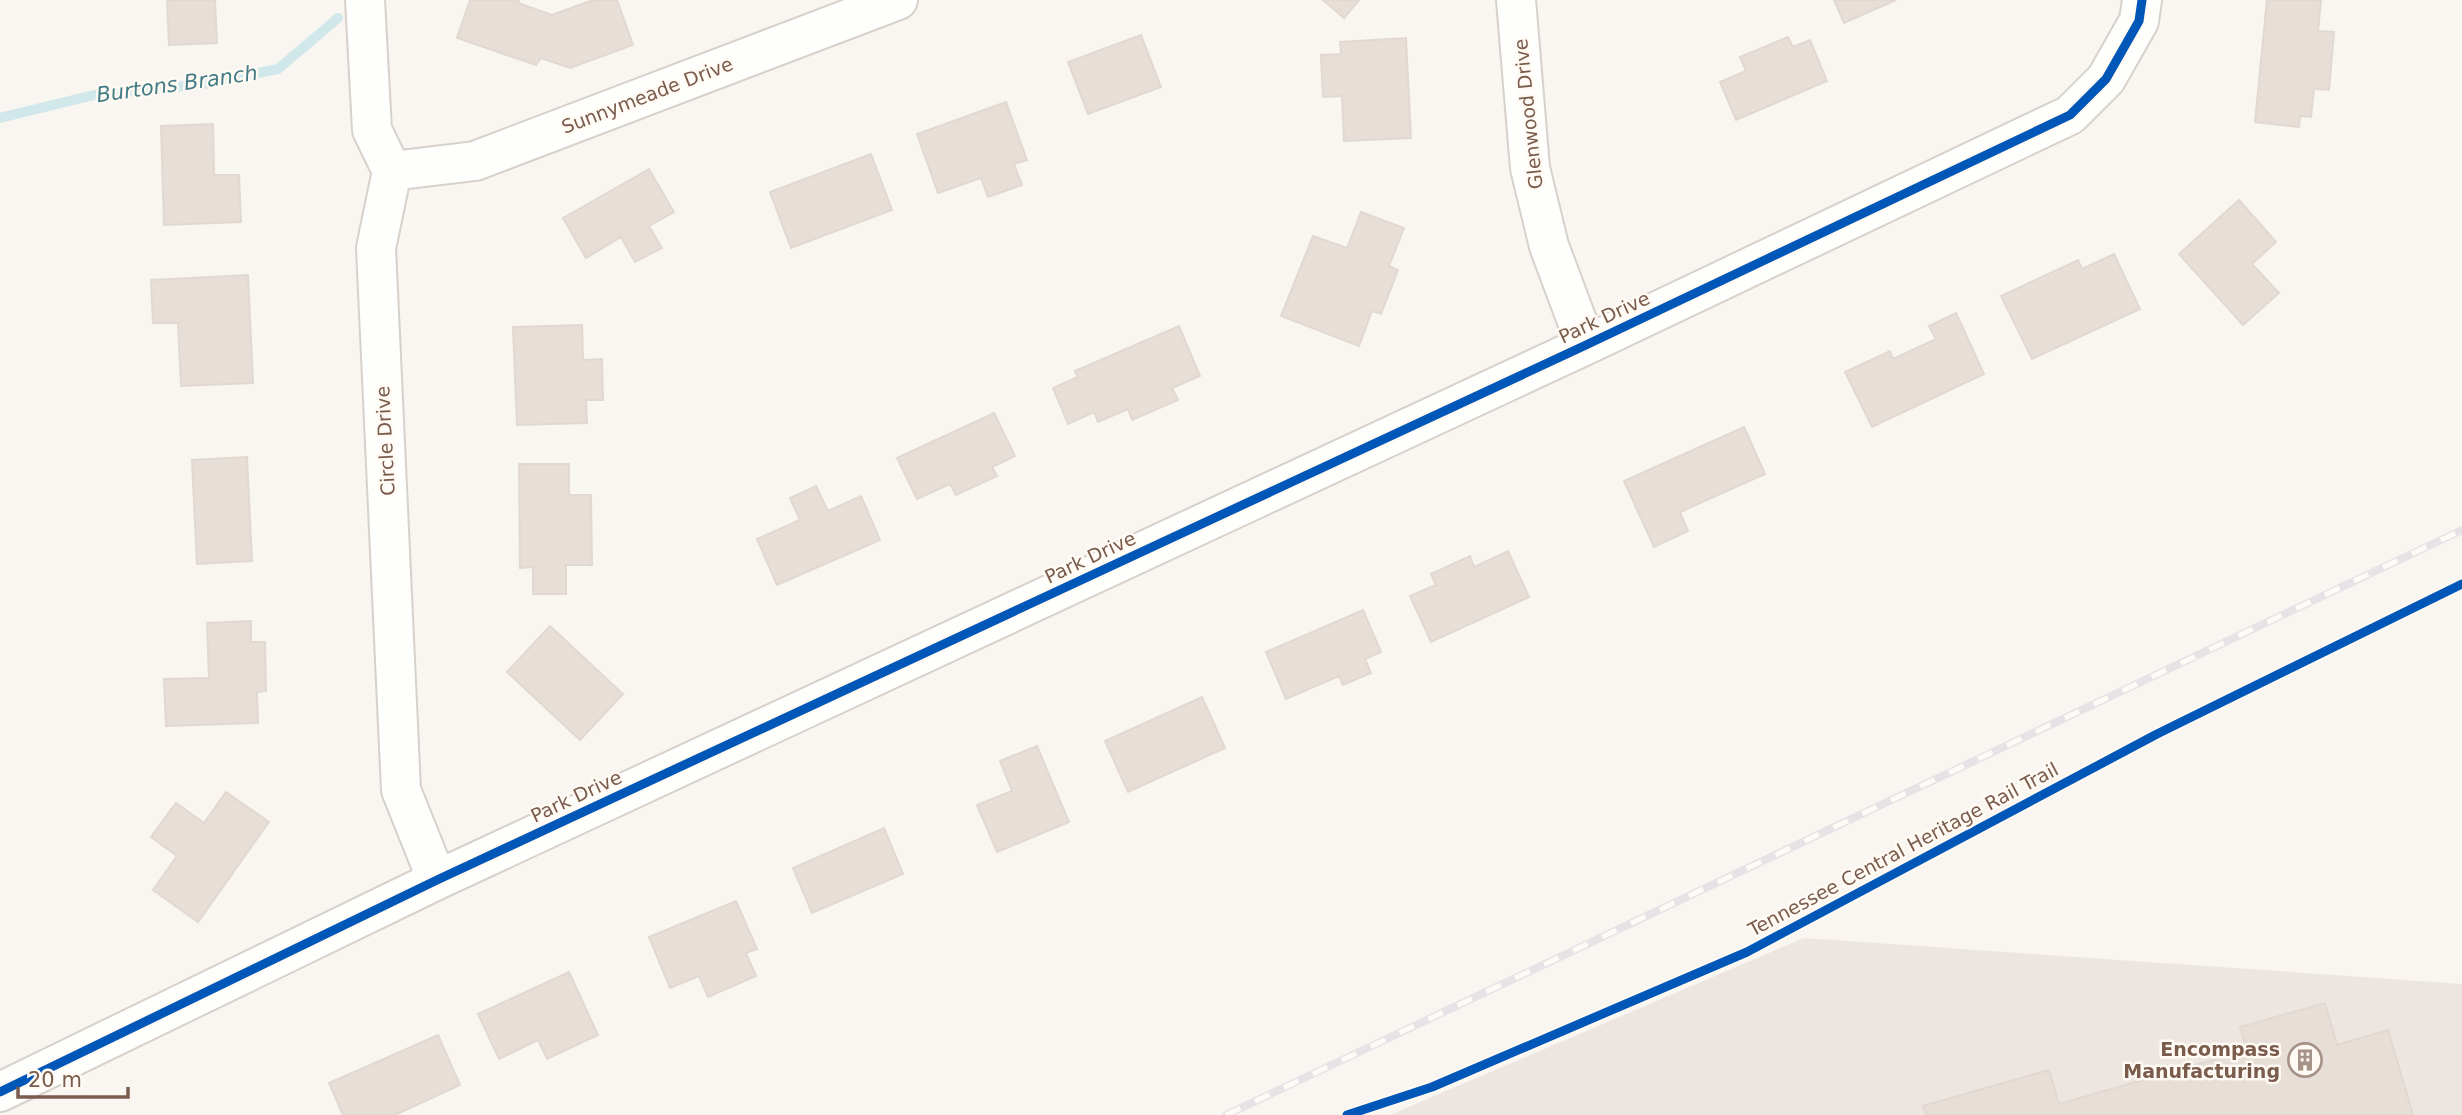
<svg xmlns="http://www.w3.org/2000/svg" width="2462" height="1115" font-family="'DejaVu Sans',sans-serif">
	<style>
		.industrial { fill: #ede5e0 }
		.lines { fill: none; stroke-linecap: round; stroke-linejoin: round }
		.stream { stroke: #d0e8ea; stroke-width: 10 }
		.building { fill: #e6ded7; stroke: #e2d8d2; stroke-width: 2 }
		.street-casing { stroke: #d7d1cb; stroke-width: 42 }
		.street { stroke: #fefefd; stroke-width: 38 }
		.rail-casing { stroke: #e6e3e7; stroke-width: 8 }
		.rail { stroke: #fffaf3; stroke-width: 5; stroke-dasharray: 16; stroke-linecap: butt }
		.cycleway-casing { stroke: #fffaf3; stroke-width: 13 }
		.cycleway { stroke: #0057b8; stroke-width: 9 }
		.labels { text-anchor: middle; stroke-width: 5; stroke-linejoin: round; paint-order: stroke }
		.street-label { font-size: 19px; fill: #7a5c4d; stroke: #fffaf3 }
		.poi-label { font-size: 19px; font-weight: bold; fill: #7a5c4d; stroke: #fffaf3; text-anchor: end }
		.water-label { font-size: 21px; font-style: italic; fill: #437c86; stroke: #fffaf3 }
	</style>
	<rect width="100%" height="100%" fill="#f9f5f0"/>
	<!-- industrial -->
	<path class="industrial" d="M1804,938L2462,984V1115H1390Z"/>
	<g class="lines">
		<!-- stream -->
		<path class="stream" d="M0,118L94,95L204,84L278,69L338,18"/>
	</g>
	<!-- building -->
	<path class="building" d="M167,0H215L217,43L169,45Z
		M470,0H519L518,3L552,15L593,0H617L633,45L570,68L541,58L536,65L457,38Z
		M1323,0H1359L1344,18Z
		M1834,0H1896L1844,23Z
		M2267,0H2321L2318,31L2334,32L2329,90L2314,89L2311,117L2300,116L2299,127L2255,122Z
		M1141,35L1161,87L1088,114L1068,62Z
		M1788,37L1793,47L1810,40L1827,81L1736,120L1720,82L1746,71L1740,57Z
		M1406,38L1411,138L1344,141L1342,96L1323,97L1321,55L1341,54L1340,42Z
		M1006,102L1027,160L1014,164L1022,185L988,197L981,178L938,193L917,134Z
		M213,124L214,175H239L241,222L164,225L161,126Z
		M871,154L892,210L791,248L770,192Z
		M649,169L674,212L649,226L662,248L635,262L621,237L586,258L563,218Z
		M2239,200L2276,242L2252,264L2279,293L2243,325L2179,254Z
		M1361,212L1404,228L1389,266L1398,270L1381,314L1372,311L1359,346L1281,316L1313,236L1347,248Z
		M2114,254L2140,309L2032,359L2001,296L2078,260L2082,269Z
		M248,275L253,383L181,386L178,323H153L151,280Z
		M1956,313L1984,374L1872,427L1845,372L1890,351L1893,359L1936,339L1929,326Z
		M582,325L583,360L602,359L603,400H586L587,423L517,425L513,327Z
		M1179,326L1200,376L1172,388L1178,400L1132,420L1128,409L1098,422L1094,412L1068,424L1053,388L1078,377L1075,371Z
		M994,413L1015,456L992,467L997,476L956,495L950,484L917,499L897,458Z
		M1744,427L1765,474L1680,512L1688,531L1654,547L1624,481Z
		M247,457L252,561L197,564L192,460Z
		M519,464H569V495H591L592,565H566V594H533V567L520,568Z
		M816,486L828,511L861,496L880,540L777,585L757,539L800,520L790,498Z
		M1508,551L1529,597L1431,642L1410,596L1436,585L1431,574L1470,556L1474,567Z
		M1363,610L1381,652L1365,659L1371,673L1343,685L1339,676L1286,699L1266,652Z
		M251,621V642H265L266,691L257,692L258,723L166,726L164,679L209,678L207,623Z
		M550,626L623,694L580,740L507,672Z
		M1202,697L1225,748L1128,792L1105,741Z
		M1037,746L1069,822L997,852L977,805L1012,791L1000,761Z
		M226,792L269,822L198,922L153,890L177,856L151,837L176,803L204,823Z
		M884,828L903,874L812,913L793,868Z
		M736,901L757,949L746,953L756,976L708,997L699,976L670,988L649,937Z
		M569,972L598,1035L547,1059L538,1040L499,1059L478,1014Z
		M2325,1003L2337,1045L2388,1030L2413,1115H1926L1923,1106L2049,1070L2059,1104L2247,1050L2240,1027Z
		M438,1035L460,1085L395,1115H343L329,1083Z"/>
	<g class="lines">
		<!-- street casing -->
		<g class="street-casing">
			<path id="street" d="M365,0L372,130L392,171L376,248L401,790L437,880
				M1516,0L1530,168L1549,246L1586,345
				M392,171L475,161L898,0
				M0,1092L437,880L1586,345L2070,115L2106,79L2139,21L2142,0"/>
		</g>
		<!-- street -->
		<use href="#street" class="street"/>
		<!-- rail casing -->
		<g class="rail-casing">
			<path id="rail" d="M1226,1115L2462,530"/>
		</g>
		<!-- rail -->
		<use href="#rail" class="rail"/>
		<!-- cycleway casing -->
		<g class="cycleway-casing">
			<path id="cycleway" d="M0,1092L437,880L1586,345L2070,115L2106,79L2139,21L2142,0
				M1347,1115L1432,1087L1747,952L2157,734L2462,584"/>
		</g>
		<!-- cycleway -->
		<use href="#cycleway" class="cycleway"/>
	</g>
	<!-- icons -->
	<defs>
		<g id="building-ring" transform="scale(1.75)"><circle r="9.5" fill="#fffaf3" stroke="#a69286" stroke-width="1.5"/><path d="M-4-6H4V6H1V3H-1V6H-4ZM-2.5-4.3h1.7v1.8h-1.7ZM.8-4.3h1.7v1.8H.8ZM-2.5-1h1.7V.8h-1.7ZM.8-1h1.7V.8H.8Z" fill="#a69286"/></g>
	</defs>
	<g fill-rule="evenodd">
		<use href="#building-ring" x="2305" y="1060"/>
	</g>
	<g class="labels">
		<!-- street labels -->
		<g class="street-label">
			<text transform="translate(647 95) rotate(-21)" y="7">Sunnymeade Drive</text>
			<text transform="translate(1528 114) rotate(-96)" y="7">Glenwood Drive</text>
			<text transform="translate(1604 317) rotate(-25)" y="7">Park Drive</text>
			<text transform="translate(385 441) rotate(-93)" y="7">Circle Drive</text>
			<text transform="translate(1090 557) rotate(-25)" y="7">Park Drive</text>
			<text transform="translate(576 796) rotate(-25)" y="7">Park Drive</text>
			<text transform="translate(1903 849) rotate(-28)" y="7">Tennessee Central Heritage Rail Trail</text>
		</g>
		<!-- poi labels -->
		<g class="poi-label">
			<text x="2280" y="1056">Encompass<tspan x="2280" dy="22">Manufacturing</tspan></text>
		</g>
		<!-- water labels -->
		<g class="water-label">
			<text transform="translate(177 84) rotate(-8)" y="7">Burtons Branch</text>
		</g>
	</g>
	<!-- scale -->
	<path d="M18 1087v10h110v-10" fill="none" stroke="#7a5c4d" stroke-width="3.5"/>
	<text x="28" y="1087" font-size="21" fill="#7a5c4d" stroke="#fffaf3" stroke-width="5" paint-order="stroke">20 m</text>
</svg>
